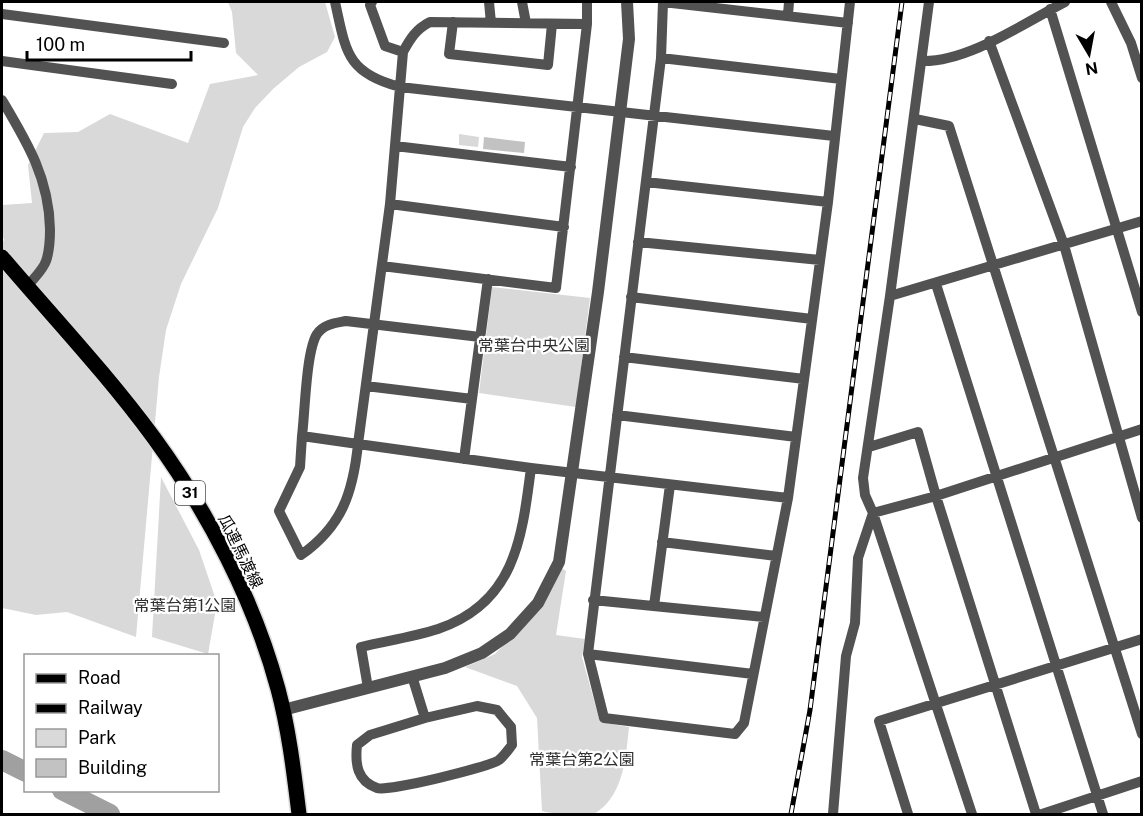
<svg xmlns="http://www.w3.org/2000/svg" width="1143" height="816" font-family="'Public Sans','Noto Sans JP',sans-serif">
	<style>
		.green { fill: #d9d9d9 }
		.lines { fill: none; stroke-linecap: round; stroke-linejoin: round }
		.river { stroke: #a0a0a0; stroke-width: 20 }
		.building { fill: #c2c2c2 }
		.primary-casing { stroke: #dbdbdb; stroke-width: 18 }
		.minor { stroke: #525252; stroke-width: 10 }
		.tertiary { stroke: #525252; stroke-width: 12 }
		.primary { stroke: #000; stroke-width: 15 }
		.rail-casing { stroke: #000; stroke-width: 5 }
		.rail { stroke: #fff; stroke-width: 3; stroke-dasharray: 9; stroke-linecap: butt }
		.labels { text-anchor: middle; stroke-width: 4.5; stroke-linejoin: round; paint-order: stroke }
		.shield { fill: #fff; stroke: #4c4c4c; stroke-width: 1.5 }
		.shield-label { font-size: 15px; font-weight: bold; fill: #000 }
		.park-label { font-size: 16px; fill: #303030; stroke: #fff }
		.street-label { font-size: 16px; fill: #000; stroke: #fff }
	</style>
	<rect width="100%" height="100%" fill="#fff"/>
	<!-- green -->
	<path class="green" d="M228,2H325L335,37L327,52L299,67L273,89L255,108L243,127L218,208L181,284L166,330L159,377L136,637L67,612L36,615L2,608V243L4,240L2,234V205L32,203L28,165L44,133L78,132L110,114L188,143L210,84L258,75L236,53L232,12Z
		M459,134L479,137L478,147L459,145Z
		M492,287L590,298L576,407L479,393Z
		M161,477L199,550L217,603L208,654L152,637Z
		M560,567L566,571L556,635L585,639L582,657L600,722L629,727C626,755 624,794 597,812C591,816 582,814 574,814C563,814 553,814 542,811L537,718L517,686L465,667L495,654L542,606Z"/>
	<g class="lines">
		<!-- river -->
		<path class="river" d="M2,760L26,772
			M62,790L110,814"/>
	</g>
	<!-- building -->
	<path class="building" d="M484,137L525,142L524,153L483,149Z"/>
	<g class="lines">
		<!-- primary casing -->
		<g class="primary-casing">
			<path id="primary" d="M2,257C53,317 107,374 154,438C208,512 254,600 278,689C289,730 294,773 299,814"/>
		</g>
		<!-- minor -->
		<path class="minor" d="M335,2C346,51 346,73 400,87L834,136
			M372,2L370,5L385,46L403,52
			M489,2L491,23
			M522,2L526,23
			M587,2V24
			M663,2L661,58L588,654L753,674
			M663,2L848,23
			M1111,2L1131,43L1142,78
			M1050,9L1142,312
			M2,14L224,43
			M788,15L789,2
			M453,22L449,54L548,65L552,24
			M989,41L1064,245L1142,518
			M661,58L841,79
			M2,61L172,84
			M922,61C968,62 1024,23 1065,2
			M2,100C27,142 49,178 50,229C50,239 50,250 46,261C43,270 33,279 27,287
			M915,119L949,126L1142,734
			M395,146L571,167
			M646,182L828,202
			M390,204L564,227
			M638,242L820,260
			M382,266L556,288L587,24L430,22C416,29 410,39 403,52L390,204L358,444L531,468L788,498
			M936,284L1103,814
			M890,296L1142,221
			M631,297L812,319
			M624,357L804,379
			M366,386L472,399
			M617,415L796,437
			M302,436L300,467L279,511L301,555C342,526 353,493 358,444L302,436C305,413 306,351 317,334C324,324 336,323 346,321L480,337
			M869,447L918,432L936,496L1036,814
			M464,459L488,279
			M662,542L776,556
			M593,600L764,617
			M654,606L670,485
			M588,654L604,718L735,734L744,723L788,498L828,202L850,2
			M412,676L425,718L370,735L357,745C355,764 357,781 377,788C388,792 489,767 499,760C504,756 508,750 512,745L511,727L497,710L477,706L425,718
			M368,688L361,647C386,641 413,637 438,629C515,603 522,538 531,468
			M833,814L846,656L855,623L858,558L873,513L865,495L863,478L890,296L929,2
			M908,814L879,721L1142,639
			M972,814L873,513L936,496L1142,429
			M1042,814L1142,781"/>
		<!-- tertiary -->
		<path class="tertiary" d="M283,710L445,668L482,653L510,634L538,603L559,562L598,292L629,39L627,2"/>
		<!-- primary -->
		<use href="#primary" class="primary"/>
		<!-- rail casing -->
		<g class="rail-casing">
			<path id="rail" d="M791,814L810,710L902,2"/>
		</g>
		<!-- rail -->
		<use href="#rail" class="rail"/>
	</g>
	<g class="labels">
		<!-- shield labels -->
		<rect class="shield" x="175" y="481" width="30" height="24" rx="4.5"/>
		<g class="shield-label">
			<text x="190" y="498">31</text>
		</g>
		<!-- park labels -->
		<g class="park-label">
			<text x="534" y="351">常葉台中央公園</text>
			<text x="185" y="611">常葉台第1公園</text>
			<text x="582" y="765">常葉台第2公園</text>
		</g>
		<!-- street labels -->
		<g class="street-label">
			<text transform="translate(241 551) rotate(64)" y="6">瓜連馬渡線</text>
		</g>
	</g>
	<!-- border -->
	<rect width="1143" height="816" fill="none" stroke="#000000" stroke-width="6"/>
	<!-- legend -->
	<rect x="24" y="654" width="195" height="138" fill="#ffffff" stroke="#999999" stroke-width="1.5"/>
	<rect x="36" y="674" width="30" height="9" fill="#000000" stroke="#999999" stroke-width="1.5"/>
	<text x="78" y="684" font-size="18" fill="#000000">Road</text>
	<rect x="36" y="704" width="30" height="9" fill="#000000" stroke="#999999" stroke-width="1.5"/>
	<text x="78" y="714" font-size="18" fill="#000000">Railway</text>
	<rect x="36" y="729" width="30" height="18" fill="#d9d9d9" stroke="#999999" stroke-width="1.5"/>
	<text x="78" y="744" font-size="18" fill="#000000">Park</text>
	<rect x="36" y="759" width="30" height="18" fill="#c2c2c2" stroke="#999999" stroke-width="1.5"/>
	<text x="78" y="774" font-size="18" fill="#000000">Building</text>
	<!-- north arrow -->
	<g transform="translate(1089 54) rotate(170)" stroke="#ffffff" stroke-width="4.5" paint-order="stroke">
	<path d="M0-4.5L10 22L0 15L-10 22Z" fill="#000000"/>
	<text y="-9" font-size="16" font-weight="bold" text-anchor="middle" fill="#000000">N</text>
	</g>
	<!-- scale -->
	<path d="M27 51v9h164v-9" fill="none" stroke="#000000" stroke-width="3"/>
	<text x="36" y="51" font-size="18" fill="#000000" stroke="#ffffff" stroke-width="4.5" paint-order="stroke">100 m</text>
</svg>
